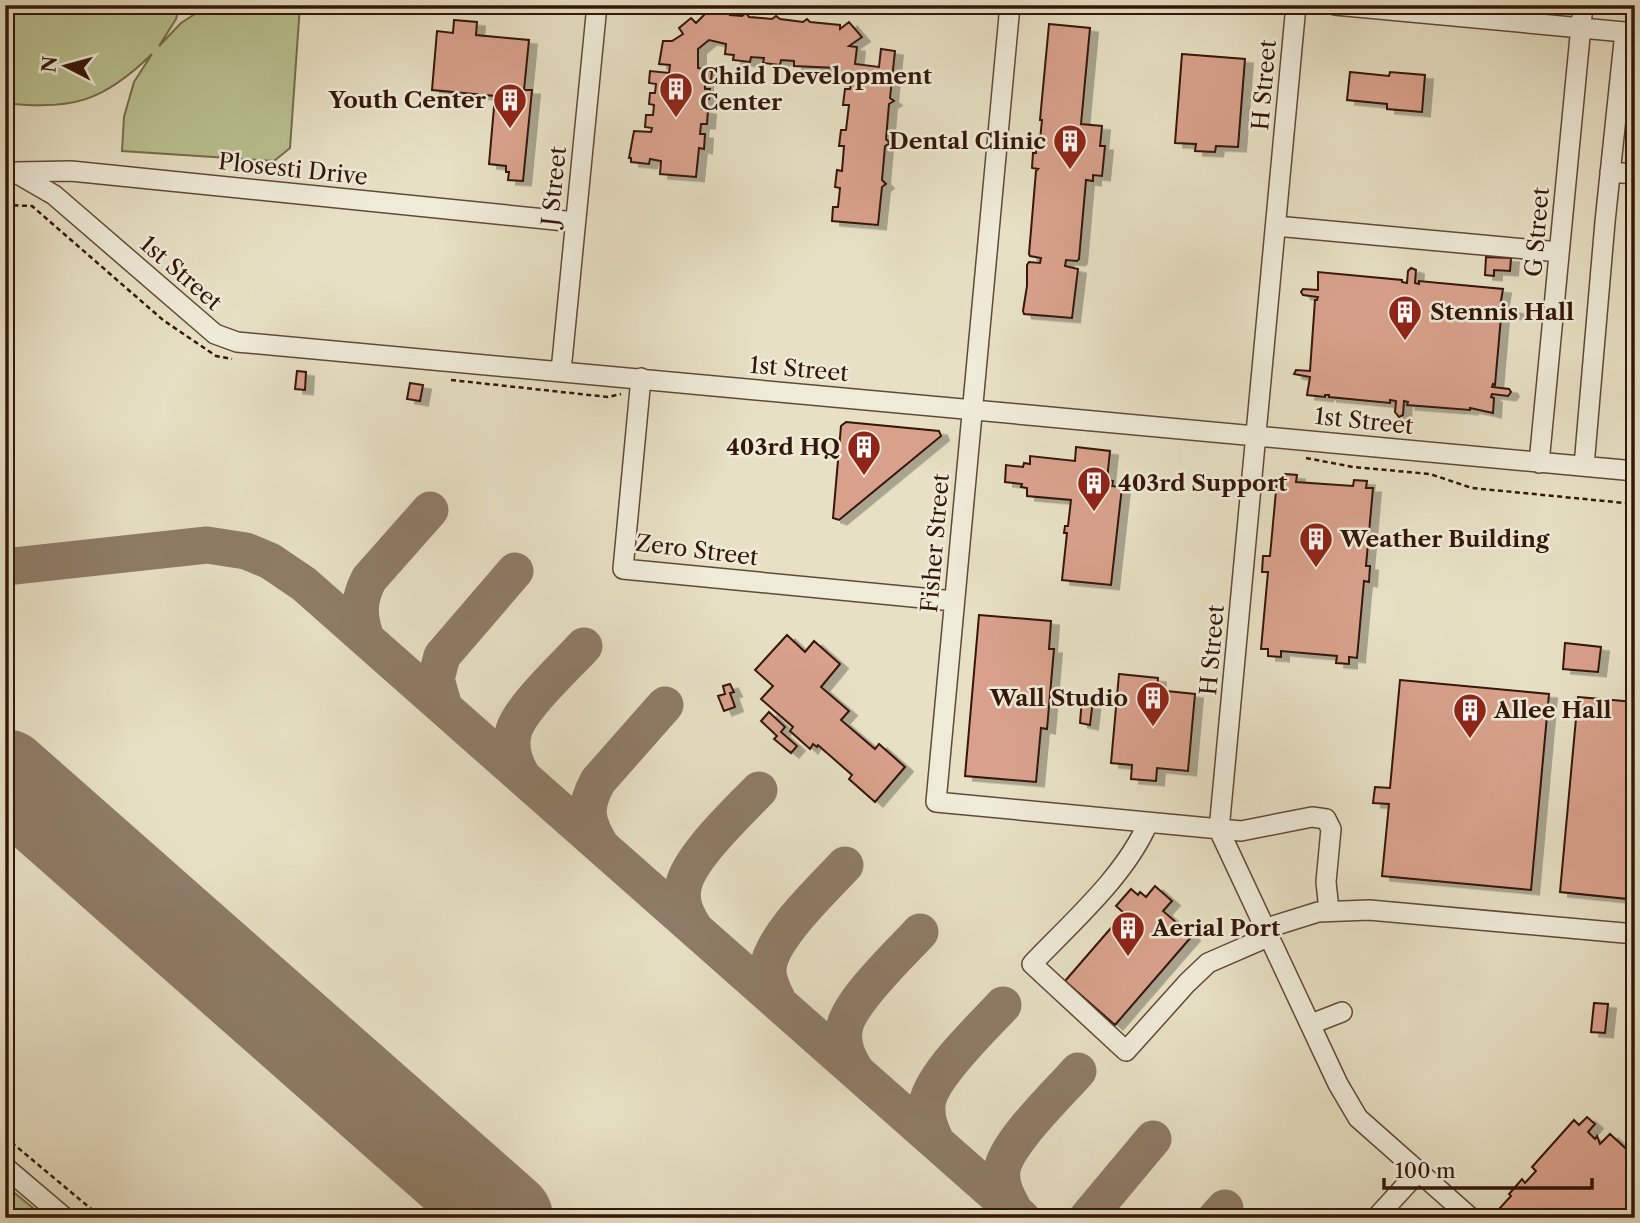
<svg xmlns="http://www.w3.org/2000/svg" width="1640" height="1223" font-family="'Libre Caslon Text',serif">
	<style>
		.green { fill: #b9c191; stroke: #766c4c; stroke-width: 2 }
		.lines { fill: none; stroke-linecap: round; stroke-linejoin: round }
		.taxiway { stroke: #8e7c66; stroke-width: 37 }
		.runway { stroke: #8e7c66; stroke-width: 94 }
		.building { fill: #d9a18c; stroke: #341708; stroke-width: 2; filter: url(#shadow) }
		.minor-casing { stroke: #614937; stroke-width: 22 }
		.path { stroke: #341708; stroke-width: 2.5; stroke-dasharray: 5 3.5; stroke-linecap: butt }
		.minor { stroke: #efebd9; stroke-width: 19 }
		.labels { text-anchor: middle; stroke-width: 5; stroke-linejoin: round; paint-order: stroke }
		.poi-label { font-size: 23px; font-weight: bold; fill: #341708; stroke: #efebd9; text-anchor: start }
		.street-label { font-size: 23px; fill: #341708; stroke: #efebd9 }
	</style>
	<defs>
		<filter id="shadow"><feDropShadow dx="8" dy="4.5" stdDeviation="0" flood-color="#0004"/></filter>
	</defs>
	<rect width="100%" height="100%" fill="#e7e0c4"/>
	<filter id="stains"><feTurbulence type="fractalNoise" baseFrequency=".00286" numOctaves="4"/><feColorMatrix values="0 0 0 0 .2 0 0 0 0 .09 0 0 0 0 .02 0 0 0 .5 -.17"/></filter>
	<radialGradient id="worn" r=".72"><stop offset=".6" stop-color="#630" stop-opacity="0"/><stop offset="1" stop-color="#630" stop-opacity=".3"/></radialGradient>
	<!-- green -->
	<path class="green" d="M13,5H180L176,19L159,46L181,23L209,5H300L290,148L274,161L122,151L124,117L134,82L152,54C104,101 72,111 5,103V55Z
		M5,1185L45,1218H5Z"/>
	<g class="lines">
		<!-- taxiway -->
		<path class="taxiway" d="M5,567L207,545L246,551L270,561L304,584L1022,1218
			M366,638C358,616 358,600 369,579L430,510
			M444,707L436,679L442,656L515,571
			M523,777C514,763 509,746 514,730C522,706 566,666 584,646
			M601,846C586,821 583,808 598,781L665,705
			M695,929C687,916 680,904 683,888C687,859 738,812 759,790
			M779,1003C774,992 767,981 768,968C771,937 824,888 845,865
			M856,1071C848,1058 842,1046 844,1030C847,1003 900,954 920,932
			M937,1143C931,1131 926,1120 927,1106C928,1078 983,1027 1003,1005
			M1014,1210C1007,1197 1000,1185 1002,1170C1006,1143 1059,1093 1078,1071
			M1087,1218L1153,1139
			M1216,1218L1225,1208"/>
		<!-- runway -->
		<path class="runway" d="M5,776L506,1218"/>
	</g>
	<!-- building -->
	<path class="building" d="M707,5H731L730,15L742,16L746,13L749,17L772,19L776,16L780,19L803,22L807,19L810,22L840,25V29L849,22L862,37L849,46L857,47L855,64L879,67L881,49L895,51L890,98L894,101L889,104L886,139L890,143L885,146L882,180L886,184L882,187L878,225L832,221L833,207H838L840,188L835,187L837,170L842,171L844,146H839L841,130H846L849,105H843L845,89H850L851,83L838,81L837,68L794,66V61L781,60L780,65L763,63L764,58L751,57L750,62L733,60L734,55L725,54L726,44L709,40L698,49V68L712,71L711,81H705V89H710L709,99H704L702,109L708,110L707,124H701L700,134H705L704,149L699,148L696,177L660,174L661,161L650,159L649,164L631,162V158H629L634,131L651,132L652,128L645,127L646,115H653L654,105L649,104L650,93H655L656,84L649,83L650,71L669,73L670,65L659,64L663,41H672L683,34L679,28L691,18L696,23L706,13Z
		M454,20L477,22L476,35L529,40L524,90H532L523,181L508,180L509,172H506V166L489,164L495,96L432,90L437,31L453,33Z
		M1049,24L1090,28L1081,124L1102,126L1100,146H1105L1102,176L1093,175V181L1086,180L1079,259L1077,261L1066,260L1065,266L1078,269L1072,318L1024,314L1023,311L1027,286V265L1029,262L1040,263L1041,258L1030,256L1029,254L1036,171L1038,169L1032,168L1033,153H1036L1037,140H1040L1042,120H1040Z
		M1182,54L1245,59L1238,147L1216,146L1215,152L1195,151L1196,144L1175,143Z
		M1350,72L1389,76L1390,72L1425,75L1422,112L1387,109V104L1347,100Z
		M1635,254V302H1627L1632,256L1634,257Z
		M1486,257L1511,258L1510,271L1494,270V276L1485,275Z
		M1411,268L1416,270L1415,283L1419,284V281L1503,289L1500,307L1518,310L1516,315L1499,313L1501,317L1495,385L1493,384L1492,387L1509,389L1511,392L1508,396L1492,394L1491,397L1494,398L1493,413L1470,408V410L1407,405L1408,402L1404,401L1403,415L1399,417L1395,412L1396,401L1390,400V403L1329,397V395H1325V397L1307,395L1310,377L1294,374L1296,370L1310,371L1315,300H1317L1318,297L1303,295L1301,292L1303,289L1318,290V272L1402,280V282L1407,283L1408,271Z
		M297,371L306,372L305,390L295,389Z
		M410,383L423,385L420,401L407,399Z
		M846,422L939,431L941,436L839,520L833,518L841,426Z
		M1076,447L1110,451L1107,480L1113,481L1112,486L1122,487L1111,585L1062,580L1067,533H1064L1065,526H1068L1071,500L1027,496V488L1021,487L1022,484L1005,482L1006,465L1023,467L1024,463L1030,464V456L1075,461Z
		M1285,474L1297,475L1296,482L1353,486L1354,480L1367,481L1366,488H1373L1366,566H1370L1369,582L1364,581L1357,658L1349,657V664L1336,663L1337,656L1281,651V657L1268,656V649H1261L1268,572H1262L1263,556H1270L1277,480L1284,481Z
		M979,615L1051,621L1049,649H1054L1047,729L1041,728L1036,782L965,776Z
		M787,635L805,652L814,641L840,664L821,687L849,711L841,720L875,749L879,744L905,767L875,802L849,779L852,775L818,745L817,747L813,744L810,749L790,731L793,727L761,699L773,686L755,670Z
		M1565,643L1601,647L1598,672L1563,669Z
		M1119,674L1158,678L1157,690L1195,694L1188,771L1157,768L1156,781L1131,779L1132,765L1111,763Z
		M1400,680L1549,694L1531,890L1382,876L1389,804L1373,803L1375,787L1390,788Z
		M730,684L734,692L730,693L735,707L724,711L718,696L725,694L723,686Z
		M1578,697L1635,702V905L1626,904L1627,899L1560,892Z
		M1082,698L1093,699L1090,725L1080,723Z
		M769,712L785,727L781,732L797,746L791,753L774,739L777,736L761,721Z
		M1155,886L1172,901L1163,911L1192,936L1115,1025L1065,981L1124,913L1116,906L1131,889L1138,895L1140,892L1146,897Z
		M1594,1003L1608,1004L1605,1033L1591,1032Z
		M1587,1117L1595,1124L1588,1132L1595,1139L1597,1136L1600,1144L1610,1134L1635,1157V1214L1632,1218H1508L1499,1209L1511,1196L1509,1194L1522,1179L1525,1183L1536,1171L1532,1167L1574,1120L1579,1125Z"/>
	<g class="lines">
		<!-- minor casing -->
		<g class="minor-casing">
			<path id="minor" d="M1010,5L936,802L1241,831L1312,817L1326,819L1331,829L1326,882L1329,910
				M1296,5L1219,830L1338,1084L1358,1118L1471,1218
				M1335,5L1635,33
				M16,172L71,171L575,222
				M1610,172L1635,174
				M16,173L54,195L215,334L237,342L1635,471
				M1276,226L1559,252
				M561,371L597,5
				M641,378L623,569L954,601
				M1539,463L1583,5
				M1584,466L1605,222L1625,32
				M1148,823C1125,876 1072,922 1032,964L1126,1051L1187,983L1208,963L1270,936
				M1267,928L1318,912L1369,910L1635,934
				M1311,1024L1342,1012
				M5,1167L65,1218
				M1376,1218L1418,1172"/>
		</g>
		<!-- path -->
		<path class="path" d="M5,205L32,206L163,320L216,356L232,359
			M451,380L608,397L621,394
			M1306,458L1353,467L1430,474L1472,488L1635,504
			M5,1137L102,1218"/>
		<!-- minor -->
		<use href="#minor" class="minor"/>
	</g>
	<!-- icons -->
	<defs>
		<g id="building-pin" transform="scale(1.75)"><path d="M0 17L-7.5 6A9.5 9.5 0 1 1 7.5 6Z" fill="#8f2418" stroke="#efebd9"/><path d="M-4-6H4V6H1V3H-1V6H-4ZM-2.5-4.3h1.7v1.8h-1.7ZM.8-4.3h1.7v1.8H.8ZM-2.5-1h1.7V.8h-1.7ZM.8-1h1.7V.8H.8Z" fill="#fff"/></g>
	</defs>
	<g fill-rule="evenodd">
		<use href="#building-pin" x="676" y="89"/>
		<use href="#building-pin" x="510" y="100"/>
		<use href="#building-pin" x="1070" y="141"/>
		<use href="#building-pin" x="1405" y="312"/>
		<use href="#building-pin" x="864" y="447"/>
		<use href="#building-pin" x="1094" y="483"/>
		<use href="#building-pin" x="1316" y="539"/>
		<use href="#building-pin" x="1153" y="698"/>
		<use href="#building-pin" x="1470" y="710"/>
		<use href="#building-pin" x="1128" y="928"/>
	</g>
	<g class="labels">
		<!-- poi labels -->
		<g class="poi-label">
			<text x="700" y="84">Child Development<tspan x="700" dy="26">Center</tspan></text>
			<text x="486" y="108" text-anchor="end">Youth Center</text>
			<text x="1046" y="149" text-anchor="end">Dental Clinic</text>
			<text x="1430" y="320">Stennis Hall</text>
			<text x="840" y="455" text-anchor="end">403rd HQ</text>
			<text x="1118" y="491">403rd Support</text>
			<text x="1340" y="547">Weather Building</text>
			<text x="1128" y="706" text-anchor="end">Wall Studio</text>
			<text x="1494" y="718">Allee Hall</text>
			<text x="1152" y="936">Aerial Port</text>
		</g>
		<!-- street labels -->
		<g class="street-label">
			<text transform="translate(1264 85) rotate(-85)" y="8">H Street</text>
			<text transform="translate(293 169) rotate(6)" y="8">Plosesti Drive</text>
			<text transform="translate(554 186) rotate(-84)" y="8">J Street</text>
			<text transform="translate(1537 232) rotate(-85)" y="8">G Street</text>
			<text transform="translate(181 273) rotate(41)" y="8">1st Street</text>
			<text transform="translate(799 369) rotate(5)" y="8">1st Street</text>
			<text transform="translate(1364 421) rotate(6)" y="8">1st Street</text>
			<text transform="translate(935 543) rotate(-85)" y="8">Fisher Street</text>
			<text transform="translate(697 550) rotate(7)" y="8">Zero Street</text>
			<text transform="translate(1212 650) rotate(-85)" y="8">H Street</text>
		</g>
	</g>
	<!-- margin -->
	<rect width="1640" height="1223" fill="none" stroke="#e7e0c4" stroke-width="28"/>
	<rect x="7" y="7" width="1626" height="1209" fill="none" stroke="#341708" stroke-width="3.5"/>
	<rect x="14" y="14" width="1612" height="1195" fill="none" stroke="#341708" stroke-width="2"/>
	<!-- north arrow -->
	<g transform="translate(66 66) rotate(276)" stroke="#efebd9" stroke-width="5" paint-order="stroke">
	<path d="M0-5L12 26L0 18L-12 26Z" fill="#341708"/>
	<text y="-10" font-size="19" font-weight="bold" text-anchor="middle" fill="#341708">N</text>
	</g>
	<!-- scale -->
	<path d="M1384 1178v10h208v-10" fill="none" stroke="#341708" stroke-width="3.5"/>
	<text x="1395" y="1178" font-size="21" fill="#341708" stroke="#efebd9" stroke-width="5" paint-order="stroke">100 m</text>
	<rect width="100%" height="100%" filter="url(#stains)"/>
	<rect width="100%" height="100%" fill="url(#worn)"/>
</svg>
